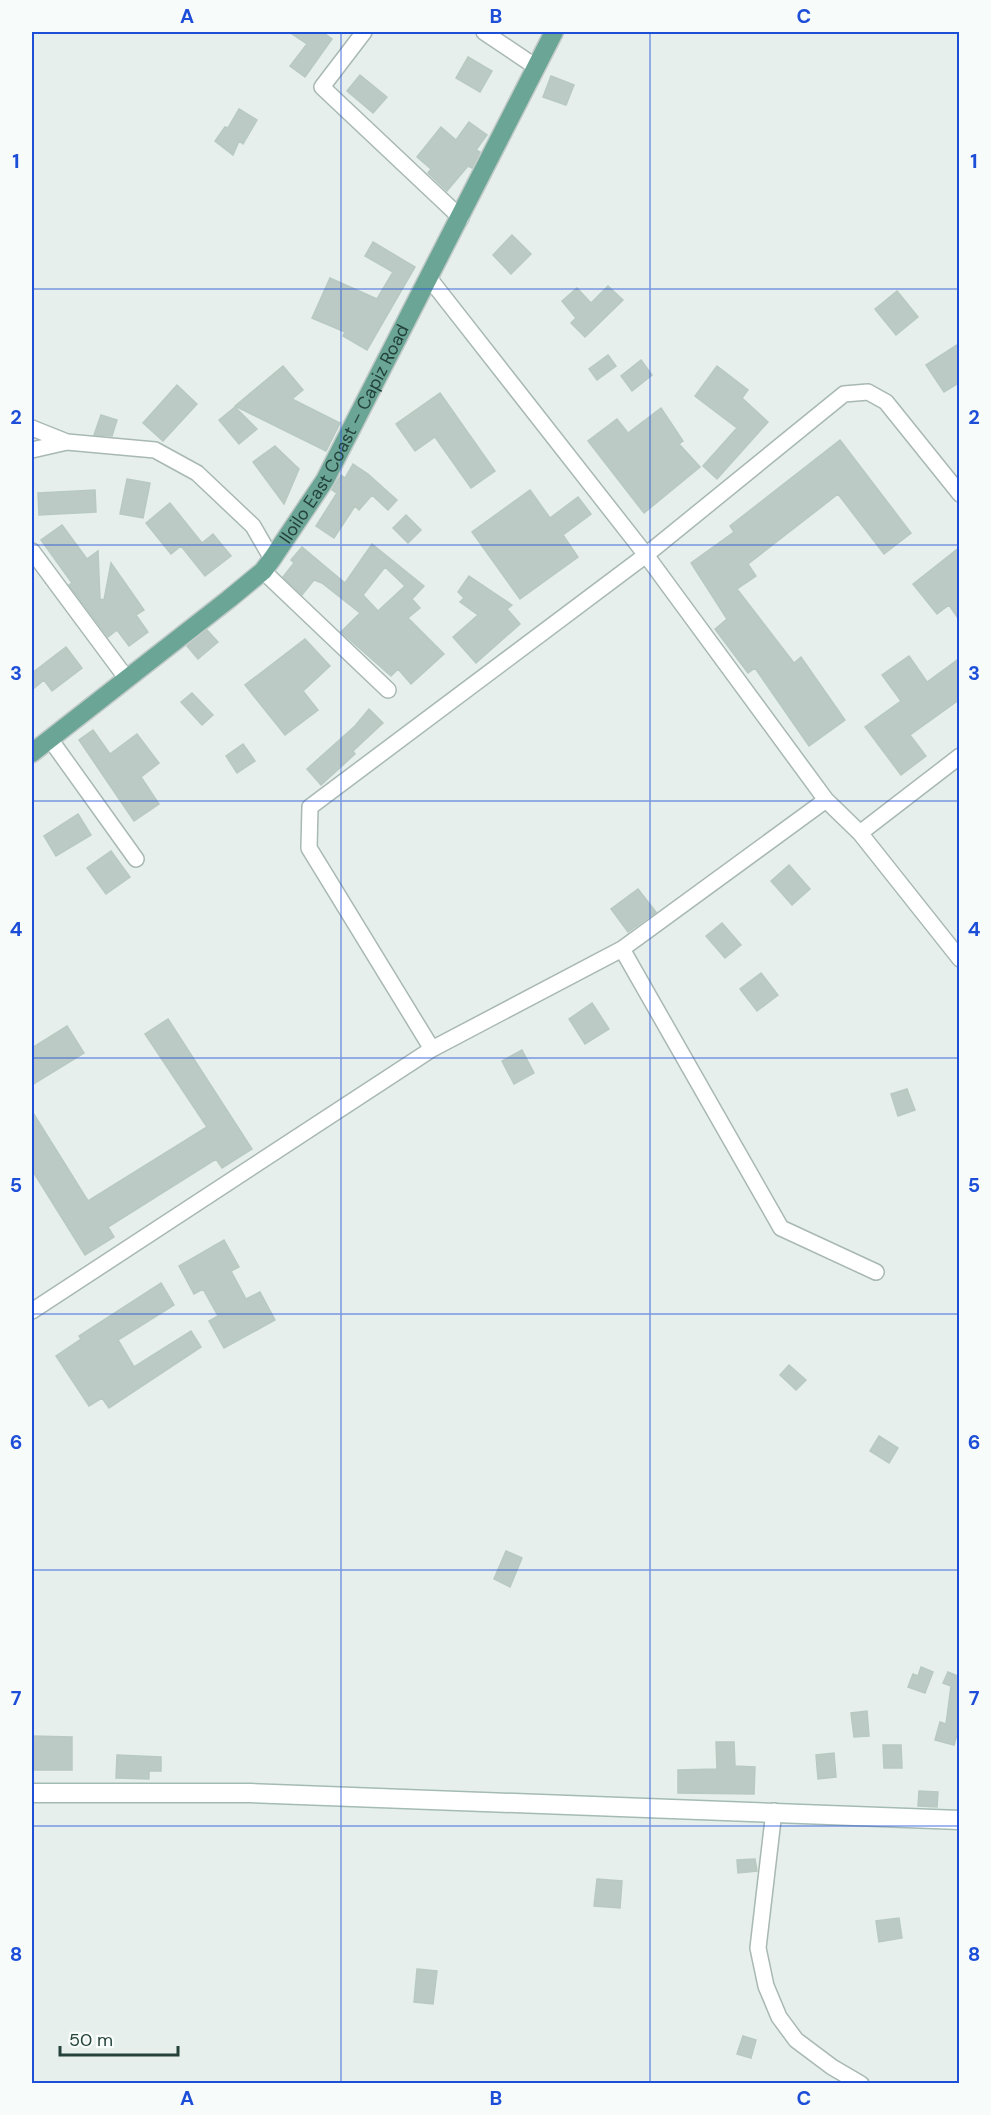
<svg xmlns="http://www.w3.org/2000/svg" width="991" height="2115" font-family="'DM Sans',sans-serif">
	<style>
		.building { fill: #bbcac4; stroke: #b8c9c2; stroke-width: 1.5; fill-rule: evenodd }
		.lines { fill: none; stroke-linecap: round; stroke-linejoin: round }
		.street-casing { stroke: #a8b8b2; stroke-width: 18 }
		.secondary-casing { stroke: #a4bbb3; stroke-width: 21 }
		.primary-casing { stroke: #c2cac8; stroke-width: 21 }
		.street { stroke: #fff; stroke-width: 15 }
		.secondary { stroke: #fff; stroke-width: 18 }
		.primary { stroke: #6aa596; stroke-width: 18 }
		.grid { fill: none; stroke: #1d4ed8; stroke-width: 1.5; stroke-opacity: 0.55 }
		.labels { text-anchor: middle; stroke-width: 4.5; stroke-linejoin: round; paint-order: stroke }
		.street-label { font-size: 18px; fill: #24423a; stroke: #f7fbf9 }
		.neatline { fill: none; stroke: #1d4ed8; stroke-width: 2 }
		.grid-label { font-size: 20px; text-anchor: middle; font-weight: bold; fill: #1d4ed8 }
	</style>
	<rect width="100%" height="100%" fill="#e6efeb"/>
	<!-- building -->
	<path class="building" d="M289,32H322L332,39L305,77L290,66L307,44Z
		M468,57L492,71L480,92L456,78Z
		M360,75L387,97L373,113L347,91Z
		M551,76L574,85L566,105L543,97Z
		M239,109L257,120L243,144L239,141L233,155L215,141L225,127L228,128Z
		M469,122L487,135L476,150L480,152L472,168L468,166L447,191L428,173L431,169L417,157L441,127L456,140Z
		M512,235L531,254L511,274L493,255Z
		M373,242L415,267L367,350L343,336L345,332L312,318L330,278L377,299L393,272L365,256Z
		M608,286L623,300L585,337L571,323L576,318L562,301L577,288L591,303Z
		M897,291L918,317L896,335L875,309Z
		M960,343V382L944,392L926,365Z
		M608,355L616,366L597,380L589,369Z
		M641,360L652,375L632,391L621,376Z
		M283,366L303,390L292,399L340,423L326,451L235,406Z
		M717,366L748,390L742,398L768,422L717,479L703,466L737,428L695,396Z
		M177,385L197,404L163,441L143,423Z
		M440,393L495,471L471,488L435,437L415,451L396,424Z
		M235,407L257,429L239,444L219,420Z
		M661,408L683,441L679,444L700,467L644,513L588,441L617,419L628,433Z
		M101,415L117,420L112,436L94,435Z
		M840,440L911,533L884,554L838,494L748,564L756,576L737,589L794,663L801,657L845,720L809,746L755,668L748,673L715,629L727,619L691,563L734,532L730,526Z
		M275,446L299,469L284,504L253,462Z
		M353,464L368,474L397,500L388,510L372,495L359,510L355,506L334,538L316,526L337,493L332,490L339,478L341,475L345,478Z
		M127,479L150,483L143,518L120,514Z
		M95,490L96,512L39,515L38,493Z
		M530,490L550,518L578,497L591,514L563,535L578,557L520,599L472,532Z
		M170,503L202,543L213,534L231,556L205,576L181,546L171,554L146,523Z
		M406,515L421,530L408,543L393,528Z
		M62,525L87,559L98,551L100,599L104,600L111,563L144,610L136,615L148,632L129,646L117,630L108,637L69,585L72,583L41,540Z
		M372,544L424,586L412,599L420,608L408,618L444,654L411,684L398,669L391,676L341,632L360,613L322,583L314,580L302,595L283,577L294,563L291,560L302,547L345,583ZM385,567L405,586L378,611L363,595Z
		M960,547V621L949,605L937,614L913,584Z
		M469,576L512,605L507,609L520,624L476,663L453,637L478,615L460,602L464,598L458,592Z
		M207,630L218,642L198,659L187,646Z
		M305,639L330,666L303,691L318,710L285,735L245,685Z
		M66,647L82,668L52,691L44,680L32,690V673Z
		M909,656L927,682L960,658V699L910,735L926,756L901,775L865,727L901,701L882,675Z
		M192,693L213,715L202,725L181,702Z
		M369,709L383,723L353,751L355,754L321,785L307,769L355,726Z
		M93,730L110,754L137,734L159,763L141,777L159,804L134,821L79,740Z
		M243,744L255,761L237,773L226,756Z
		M78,814L91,835L56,856L44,836Z
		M111,851L130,877L106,894L87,868Z
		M789,865L810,889L792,905L771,881Z
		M638,889L656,912L628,932L611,909Z
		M722,923L741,945L725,958L706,936Z
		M761,973L778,995L757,1011L740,989Z
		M592,1003L609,1029L585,1044L569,1019Z
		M168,1019L252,1149L222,1168L216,1159L108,1227L114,1237L85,1255L32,1170V1111L88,1201L207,1127L145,1034Z
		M67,1026L84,1053L32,1085V1048Z
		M522,1050L534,1073L514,1084L502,1061Z
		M907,1089L915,1110L898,1116L891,1094Z
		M224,1240L239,1267L231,1271L246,1299L260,1292L275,1320L224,1348L209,1321L218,1316L203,1289L194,1294L179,1266Z
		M161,1283L174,1305L118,1340L134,1367L191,1331L201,1347L109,1408L102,1398L89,1406L56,1356L81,1339L79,1336Z
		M789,1365L806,1380L796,1390L780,1375Z
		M879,1436L898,1448L889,1463L870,1451Z
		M506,1551L522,1558L510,1587L494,1579Z
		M921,1667L933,1672L925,1693L908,1687L913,1674L918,1676Z
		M948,1672L960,1677V1724L954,1745L935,1740L940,1722L946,1724L951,1686L943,1683Z
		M867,1711L869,1736L854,1737L851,1713Z
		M32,1736L72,1737V1770H32Z
		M716,1742H734L735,1766L755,1767L754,1794L678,1793V1770L717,1769Z
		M883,1745H901L902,1768H884Z
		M834,1753L836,1777L818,1779L816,1755Z
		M117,1755L161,1757V1771H149V1779L116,1778Z
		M919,1791L938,1792L937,1807L918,1806Z
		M755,1859L757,1871L738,1873L737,1860Z
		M597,1879L622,1881L620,1908L594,1906Z
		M899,1918L902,1938L879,1942L876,1921Z
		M417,1969L437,1971L433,2004L414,2002Z
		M743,2036L756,2040L751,2058L737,2054Z"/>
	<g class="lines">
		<!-- street casing -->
		<g class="street-casing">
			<path id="street" d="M364,32L322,87L461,218
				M484,32L536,67
				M32,428L67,442L155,450L197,473L253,526L272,559
				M32,450L67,442
				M32,551L127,679
				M263,571L388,690
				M50,739L136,859
				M826,800L860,833L960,959
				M860,833L960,756
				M622,949L781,1228L876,1272
				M432,1049L309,848L310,807L646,555L844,394L868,392L886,402L960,494
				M32,1311L432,1049L622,949L826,800L646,555L429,278
				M774,1811L758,1948L766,1986L779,2017L796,2040L832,2067L861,2084"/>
		</g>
		<!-- secondary casing -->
		<g class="secondary-casing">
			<path id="secondary" d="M32,1793H250L960,1820"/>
		</g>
		<!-- primary casing -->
		<g class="primary-casing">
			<g id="primary">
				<path id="s1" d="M32,753L229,599L263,571L272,559L325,480L554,32"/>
			</g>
		</g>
		<!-- street -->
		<use href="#street" class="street"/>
		<!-- secondary -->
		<use href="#secondary" class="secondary"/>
		<!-- primary -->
		<use href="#primary" class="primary"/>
	</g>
	<!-- grid -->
	<path class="grid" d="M341,32V2084M650,32V2084M32,289H960M32,545H960M32,801H960M32,1058H960M32,1314H960M32,1570H960M32,1826H960"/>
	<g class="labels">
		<!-- street labels -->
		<g class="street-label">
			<text dy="6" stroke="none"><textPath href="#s1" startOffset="454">Iloilo East Coast – Capiz Road</textPath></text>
		</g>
	</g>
	<!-- border -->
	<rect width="991" height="2115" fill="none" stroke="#f7fbf9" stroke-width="66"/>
	<!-- scale -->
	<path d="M60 2046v9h118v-9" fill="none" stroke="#24423a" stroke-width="3"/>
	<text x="69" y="2046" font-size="18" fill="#24423a" stroke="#f7fbf9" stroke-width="4.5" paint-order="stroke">50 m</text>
	<rect x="33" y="33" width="925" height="2049" class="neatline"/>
	<g class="grid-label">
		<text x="187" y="23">A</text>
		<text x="496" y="23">B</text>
		<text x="804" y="23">C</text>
		<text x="16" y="168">1</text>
		<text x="974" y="168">1</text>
		<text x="16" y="424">2</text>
		<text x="974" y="424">2</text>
		<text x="16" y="680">3</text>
		<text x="974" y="680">3</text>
		<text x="16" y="936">4</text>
		<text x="974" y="936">4</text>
		<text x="16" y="1192">5</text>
		<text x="974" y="1192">5</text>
		<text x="16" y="1449">6</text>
		<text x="974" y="1449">6</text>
		<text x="16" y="1705">7</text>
		<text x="974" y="1705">7</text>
		<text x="16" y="1961">8</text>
		<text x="974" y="1961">8</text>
		<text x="187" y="2105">A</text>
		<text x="496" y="2105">B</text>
		<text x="804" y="2105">C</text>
	</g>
</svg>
